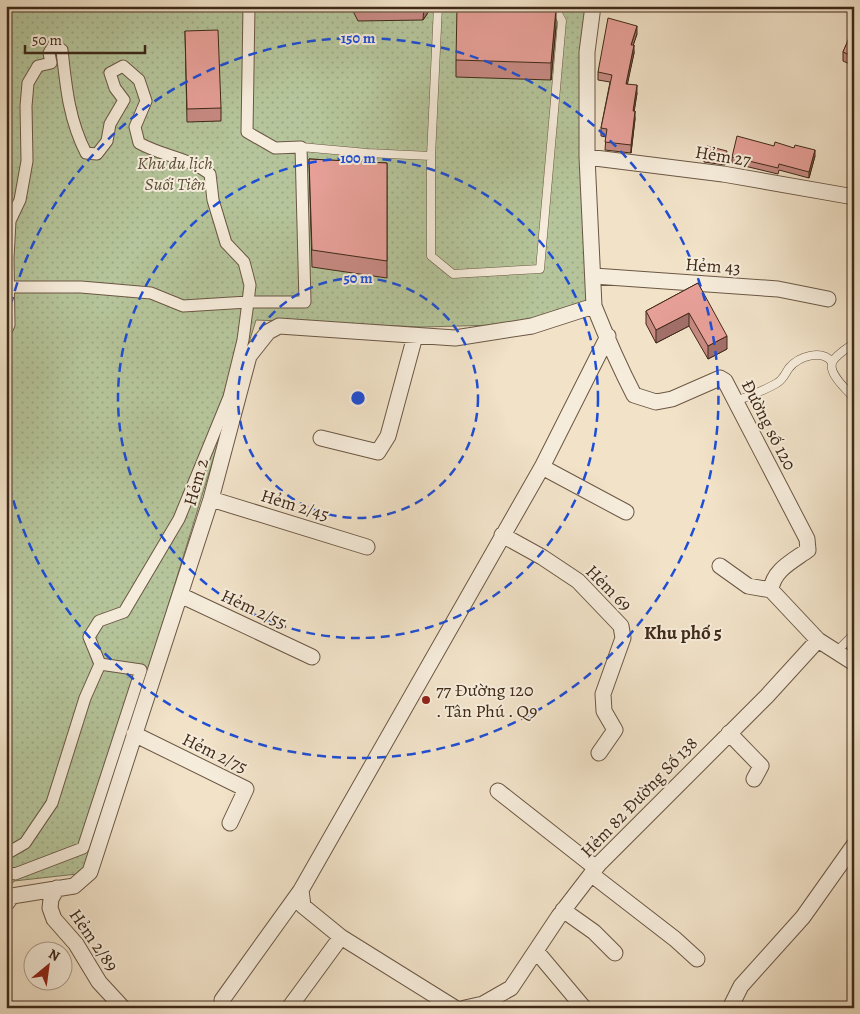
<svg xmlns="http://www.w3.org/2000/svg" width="860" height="1014" font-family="Alegreya,serif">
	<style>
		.park { fill: url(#park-dots); stroke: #7a7659 }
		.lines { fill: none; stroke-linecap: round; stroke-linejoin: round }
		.service-casing { stroke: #6b5744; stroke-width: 9 }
		.pedestrian-casing { stroke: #6b5744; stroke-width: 13 }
		.minor-casing { stroke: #6b5744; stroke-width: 17 }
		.service { stroke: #f6ecdb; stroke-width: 8 }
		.pedestrian { stroke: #f6ecdb; stroke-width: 11 }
		.minor { stroke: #f6ecdb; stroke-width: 15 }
		.wall { fill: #c78a83; stroke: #3e2918 }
		.shaded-wall { fill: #a2706a; stroke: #3e2918 }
		.building { fill: #e7a098; stroke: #3e2918 }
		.ring { fill: none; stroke: #1d4ed8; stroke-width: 2.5; stroke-dasharray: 9 6 }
		.poi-dot { fill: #8f2418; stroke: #f6ecdb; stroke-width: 2 }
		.labels { text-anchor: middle; stroke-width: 4; stroke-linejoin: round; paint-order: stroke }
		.street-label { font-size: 18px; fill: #3e2918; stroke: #f6ecdb }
		.park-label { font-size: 18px; font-style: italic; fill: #5c5038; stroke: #f6ecdb }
		.poi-label { font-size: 18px; fill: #3e2918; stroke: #f6ecdb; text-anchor: start }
		.neighbourhood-label { font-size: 19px; font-weight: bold; fill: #3e2918; stroke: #f6ecdb }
		.centre { fill: #1d4ed8; stroke: #f6ecdb; stroke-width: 2.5 }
		.ring-label { font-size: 15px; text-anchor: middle; font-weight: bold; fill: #1d4ed8; stroke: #f6ecdb; stroke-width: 4; stroke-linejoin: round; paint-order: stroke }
	</style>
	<defs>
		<pattern id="park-dots" width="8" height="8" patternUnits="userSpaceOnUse" patternTransform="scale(1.25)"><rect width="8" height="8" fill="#b5c49a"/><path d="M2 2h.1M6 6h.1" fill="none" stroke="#9da884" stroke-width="1.8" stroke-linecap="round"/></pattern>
	</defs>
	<rect width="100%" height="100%" fill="#f1e2c8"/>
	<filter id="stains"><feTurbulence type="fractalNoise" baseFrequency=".004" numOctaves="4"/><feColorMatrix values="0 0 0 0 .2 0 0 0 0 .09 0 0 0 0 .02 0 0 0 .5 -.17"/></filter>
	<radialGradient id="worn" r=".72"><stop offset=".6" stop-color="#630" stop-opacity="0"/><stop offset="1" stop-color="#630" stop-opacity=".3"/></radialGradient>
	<!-- park -->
	<path class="park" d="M6,6H585L589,26L591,302L535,324L422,327L256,320L86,873L14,881L6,893Z"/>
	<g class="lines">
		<!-- service casing -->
		<g class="service-casing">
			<path id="service" d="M438,6L431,156V256L453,274L540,269L562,21L554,6
				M301,147L367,153L431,156
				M854,343C848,348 837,354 833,361C826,372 847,390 854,398
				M734,402C748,396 764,391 777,383C783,380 785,374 789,368C799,356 822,349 832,362
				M836,652L854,634"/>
		</g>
		<!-- pedestrian casing -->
		<g class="pedestrian-casing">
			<path id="pedestrian" d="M6,331L9,325L8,258L10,221L20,200L27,161L26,106L28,83L38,66L51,63L49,53L54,45L62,50C66,87 69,120 86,153L97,154L107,141L110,124L124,100L115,88L110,73L123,66L139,80L146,101L135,127L139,143C162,156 189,158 210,174L213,200L226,243L244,262L250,285L248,302L183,306L151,293L81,287H9
				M6,854L25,843L52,803L85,698L100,664
				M6,872L15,874L83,848L141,670L100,664L89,637L99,621L124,612L179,519L229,397L243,340L248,302H305L301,147L275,148L247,132L249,6"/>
		</g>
		<!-- minor casing -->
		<g class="minor-casing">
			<path id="minor" d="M593,6L587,52V157L594,306C606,336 619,366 634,395L656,402L672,399L720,378L725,381L807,539L808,550C793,561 773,570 771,590L818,640L854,663
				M587,157L723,174L854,197
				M594,276L778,289L828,299
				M321,438L378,452L388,436L415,336
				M542,467L626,512
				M211,499L367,547
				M502,535L542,557L578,581L621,626L623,638L603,694L604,711L615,730L599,753
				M720,566L748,586L771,590
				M180,595L312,657
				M729,733L761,766L754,779
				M134,734L246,789L230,823
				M498,791L596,868
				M591,874L675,939L697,959
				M57,888L51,899L50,908L54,919L76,944L99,982L123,1008
				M6,904L12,896L74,886L90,872L211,499L249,356L268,332L279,326L455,338L532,326L594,306
				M563,910L594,932L615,953
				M537,952L584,1008
				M222,1000L301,890
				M289,1008L341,937
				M455,1008L341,937L303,906L301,890L542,467L608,336
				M465,1008L483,1004L511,988L559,916L599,864L767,696L818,640
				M730,1008L741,986L803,917L854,845"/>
		</g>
		<!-- service -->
		<use href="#service" class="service"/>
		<!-- pedestrian -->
		<use href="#pedestrian" class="pedestrian"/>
		<!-- minor -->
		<use href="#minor" class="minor"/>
	</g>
	<!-- wall -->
	<path class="wall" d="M353,6H429V11L423,20L358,21L353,11Z
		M556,26L551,80L456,77V60Z
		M854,29V66L843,61V52Z
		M185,31L221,108V121L187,122Z
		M637,34L633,45L634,53L627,84L637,93L634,111L635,119L631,153L605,150L606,137L601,136V128L610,82L598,80V72Z
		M727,155L725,165L704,162V158Z
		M815,156L809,178L779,170L778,174L732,163V157Z
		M309,159L387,163V278L312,267Z
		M698,283L727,349L708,359L689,326L656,343L646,324V311Z"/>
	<!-- shaded-wall -->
	<path class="shaded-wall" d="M424,6H429V11L423,20Z
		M556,9V26L551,80V63Z
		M637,26V34L631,52V45Z
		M634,45V53L626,91V84Z
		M637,85V93L633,119V111Z
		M635,111V119L631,153V145Z
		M815,150V156L809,178V172Z
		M689,313V326L656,343V330Z
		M727,336V349L708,359V346Z"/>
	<!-- building -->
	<path class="building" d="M357,6H424L423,7L358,8Z
		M457,7L556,9L551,63L456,60Z
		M608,18L637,26L631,45H634L626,84L637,85L633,111H635L631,145L605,142L607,129L601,128L612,75L598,72Z
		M853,28L854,29V57L843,52Z
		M218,30L221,108L187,109L185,31Z
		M737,136L774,146L775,142L794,148L795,145L815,150L809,172L779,164L778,168L732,157Z
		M707,146L727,151L725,161L704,158Z
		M309,159L387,163V261L312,250Z
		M698,283L727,336L708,346L689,313L656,330L646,311Z"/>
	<!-- distance rings -->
	<g class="ring">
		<circle cx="358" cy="398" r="120"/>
		<circle cx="358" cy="398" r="240"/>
		<path d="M7 320A360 360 0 1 1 7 476"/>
	</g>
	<!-- markers -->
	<circle class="poi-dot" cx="426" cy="700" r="5"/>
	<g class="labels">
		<!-- street labels -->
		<g class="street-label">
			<text transform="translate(723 156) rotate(9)" y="6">Hẻm 27</text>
			<text transform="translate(713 266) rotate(4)" y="6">Hẻm 43</text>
			<text transform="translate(769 425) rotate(63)" y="6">Đường số 120</text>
			<text transform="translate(196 482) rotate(-74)" y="6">Hẻm 2</text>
			<text transform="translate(295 505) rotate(17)" y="6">Hẻm 2/45</text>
			<text transform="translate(609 588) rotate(45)" y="6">Hẻm 69</text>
			<text transform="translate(254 609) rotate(25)" y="6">Hẻm 2/55</text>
			<text transform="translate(215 753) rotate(26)" y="6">Hẻm 2/75</text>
			<text transform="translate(639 797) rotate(-46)" y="6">Hẻm 82 Đường Số 138</text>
			<text transform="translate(94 940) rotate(55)" y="6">Hẻm 2/89</text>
		</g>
		<!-- park labels -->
		<g class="park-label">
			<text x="175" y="169">Khu du lịch<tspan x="175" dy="21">Suối Tiên</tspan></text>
		</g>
		<!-- poi labels -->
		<g class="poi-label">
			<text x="436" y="696">77 Đường 120<tspan x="436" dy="21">. Tân Phú . Q9</tspan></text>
		</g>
		<!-- neighbourhood labels -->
		<g class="neighbourhood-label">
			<text x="683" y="639">Khu phố 5</text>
		</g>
	</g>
	<circle cx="358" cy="398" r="8" class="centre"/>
	<g class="ring-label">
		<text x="358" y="43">150 m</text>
		<text x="358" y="163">100 m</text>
		<text x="358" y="283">50 m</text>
	</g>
	<!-- margin -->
	<rect width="860" height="1014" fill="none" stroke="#f1e2c8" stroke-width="25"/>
	<rect x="8" y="8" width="845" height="999" fill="none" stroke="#3e2918" stroke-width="2.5"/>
	<rect x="12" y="12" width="835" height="989" fill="none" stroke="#3e2918"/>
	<!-- north arrow -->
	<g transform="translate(48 966) rotate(29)"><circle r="24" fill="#f6ecdb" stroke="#ac9e8d"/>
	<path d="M0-4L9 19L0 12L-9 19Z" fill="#8f2418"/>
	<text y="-8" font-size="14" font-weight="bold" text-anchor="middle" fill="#3e2918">N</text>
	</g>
	<!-- scale -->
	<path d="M25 45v8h120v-8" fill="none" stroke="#3e2918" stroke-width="2.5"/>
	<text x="32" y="45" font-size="15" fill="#3e2918" stroke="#f6ecdb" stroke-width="4" paint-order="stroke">50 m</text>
	<rect width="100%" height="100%" filter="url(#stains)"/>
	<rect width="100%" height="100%" fill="url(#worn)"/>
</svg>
